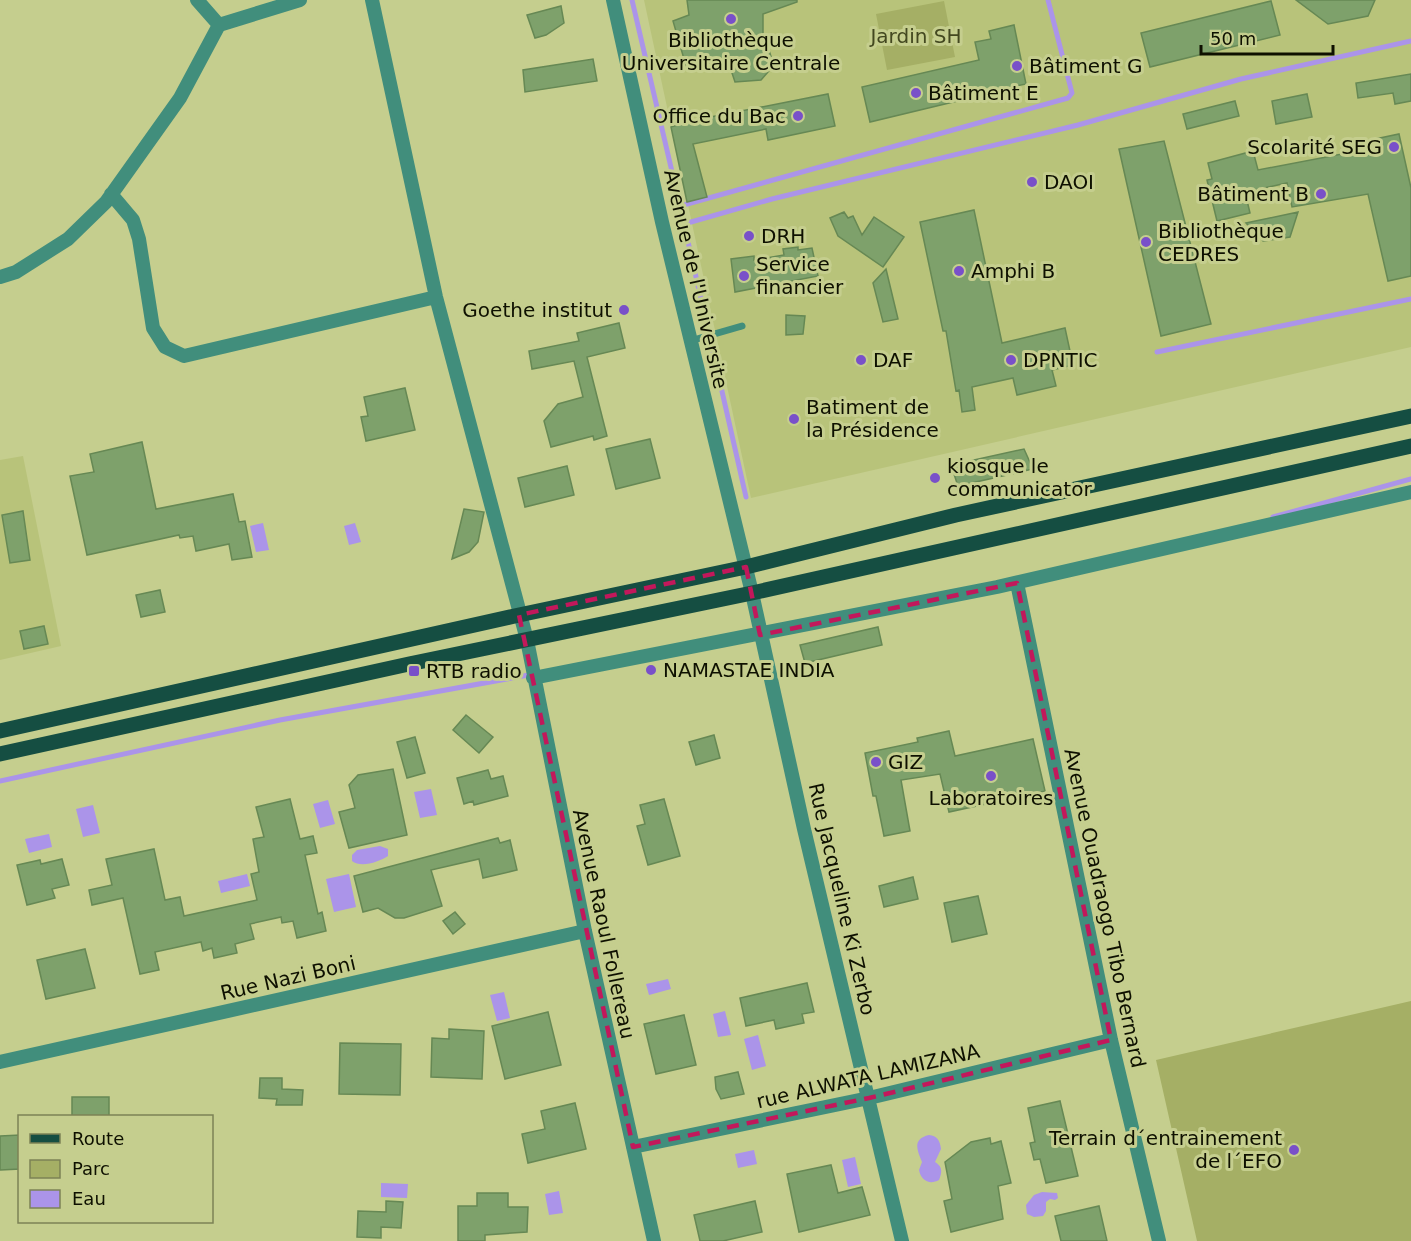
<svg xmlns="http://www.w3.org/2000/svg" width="1411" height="1241" font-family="'DejaVu Sans',sans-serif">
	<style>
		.built { fill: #b8c37a }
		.green { fill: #a5af65 }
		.water { fill: #ab94e9 }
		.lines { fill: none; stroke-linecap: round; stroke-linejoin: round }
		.stream { stroke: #ab94e9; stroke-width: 5 }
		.building { fill: #7ea16b; stroke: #668854; stroke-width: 1.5 }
		.lane { stroke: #418e7c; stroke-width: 7 }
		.street { stroke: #418e7c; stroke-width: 14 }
		.primary { stroke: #154e42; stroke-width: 15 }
		.marked { fill: none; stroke: #c2185b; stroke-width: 4.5; stroke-dasharray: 12 8; stroke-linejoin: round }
		.poi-dot { fill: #7950c9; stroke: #c5ce8e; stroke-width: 2 }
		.labels { text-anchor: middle; stroke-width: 6; stroke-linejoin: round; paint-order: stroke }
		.park-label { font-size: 20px; fill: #434820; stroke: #c5ce8e }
		.poi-label { font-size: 20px; fill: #0e1000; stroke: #c5ce8e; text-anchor: start }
		.street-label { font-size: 20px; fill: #0e1000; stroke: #c5ce8e }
	</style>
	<rect width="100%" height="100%" fill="#c5ce8e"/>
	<!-- built -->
	<path class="built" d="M644,0H1411V347L751,498Z
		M23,456L61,646L0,660V460Z"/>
	<!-- green -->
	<path class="green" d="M944,1L955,57L887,70L876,14Z
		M1411,1001V1241H1197L1156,1060Z"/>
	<!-- water -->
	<path class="water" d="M263,523L269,550L256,552L250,526Z
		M355,523L361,542L349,545L344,526Z
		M431,789L437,815L420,818L414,792Z
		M328,800L335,824L320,828L313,804Z
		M93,805L100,833L83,837L76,809Z
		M49,834L52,847L29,853L25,839Z
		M380,846L388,849V856C379,862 361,868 352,861V855L357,850Z
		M247,874L250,886L221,893L218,881Z
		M349,874L356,907L334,912L326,879Z
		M668,979L671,989L649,995L646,984Z
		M504,992L510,1018L497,1021L490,995Z
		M725,1011L731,1035L718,1037L713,1014Z
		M758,1035L766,1066L752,1070L744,1039Z
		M929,1135C937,1136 940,1140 941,1149L935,1162C943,1167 942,1172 939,1180C930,1185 921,1181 919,1170L922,1162C917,1150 912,1139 929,1135Z
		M754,1150L757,1164L738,1168L735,1154Z
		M855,1157L861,1184L848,1187L842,1160Z
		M381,1183L408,1184L407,1198L381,1197Z
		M559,1191L563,1213L549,1215L545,1194Z
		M1042,1192L1057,1193L1058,1198L1055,1200L1050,1199L1046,1202V1211L1043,1216L1034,1217L1027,1214L1026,1205L1034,1195Z"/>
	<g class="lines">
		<!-- stream -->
		<path class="stream" d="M632,0L680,206L1068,98L1072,93L1048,0
			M1157,352L1411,299
			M746,497L684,224L772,199L1078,125L1241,79L1411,41
			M1273,517L1411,479
			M0,781L280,720L534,674"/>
	</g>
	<!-- building -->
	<path class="building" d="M687,0H797V2L763,14V33L774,65L761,80L735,82L728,61L686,66L673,21L689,15Z
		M1296,0H1375L1368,16L1328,24Z
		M1271,1L1280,35L1150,67L1141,33Z
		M561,6L564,23L546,35L535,38L527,15Z
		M1014,25L1026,84L969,96L970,98L870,122L862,87L979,60L975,42L991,39L989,31Z
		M593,59L597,81L525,92L523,70Z
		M1411,74V101L1395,104L1393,93L1358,98L1356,83Z
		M828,94L835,126L768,140L766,129L693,144L707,197L687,202L671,127L690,121Z
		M1307,94L1312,117L1276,124L1272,101Z
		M1235,101L1239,116L1187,129L1183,114Z
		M1399,134L1411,188V276L1388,281L1368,194L1292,207L1287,183L1245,192L1250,213L1217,221L1207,180L1212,179L1208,163L1253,151L1258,170L1358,151L1356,143Z
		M1164,141L1211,324L1161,336L1119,149Z
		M974,210L1002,343L1065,328L1073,365L1052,370L1056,386L1017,395L1013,378L972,387L975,410L962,412L959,390L956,391L946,331H943L920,222Z
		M844,212L848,218L853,216L862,235L874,217L904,237L883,267L838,236L830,218Z
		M1298,212L1290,237L1263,241L1246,223Z
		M798,247V250L812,248L818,276L735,292L731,259L754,256V260L784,255L783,249Z
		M886,269L898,319L883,322L873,283Z
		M786,315L805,316L803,334L786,335Z
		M619,323L625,348L587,357L607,436L594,440L593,436L551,447L544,421L558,404L583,397L574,361L532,369L529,351L579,341L577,333Z
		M405,388L415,430L366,441L361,417L368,416L364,397Z
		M650,439L660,478L616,489L606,449Z
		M142,442L156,509L233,494L239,522L245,521L252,557L232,560L229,544L196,551L193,536L180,538L179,535L87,555L70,476L94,472L90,454Z
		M1024,449L1033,469L958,486L951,465Z
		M567,466L574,495L525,507L518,478Z
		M464,509L484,512L478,542L469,552L452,559Z
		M23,511L30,560L10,563L2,515Z
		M160,590L165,612L141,617L136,595Z
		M44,626L48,644L24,649L20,631Z
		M878,627L882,645L805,663L800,645Z
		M466,715L493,737L479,753L453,730Z
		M949,731L955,756L1033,739L1045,791L949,812L940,774L901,780L910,831L884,836L876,796H873L865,753L918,742L917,738Z
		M714,735L720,758L696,765L689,742Z
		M415,737L425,773L407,778L397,742Z
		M393,769L407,835L349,848L339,812L355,808L349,785L358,775Z
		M488,770L491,779L503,776L508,796L474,805L473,801L464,804L457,778Z
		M290,799L300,839L313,836L317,853L305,855L318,914L322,912L326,931L297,938L293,921L282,923L281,917L250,924L254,939L235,944L237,953L214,958L212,948L203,951L201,942L155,952L159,970L140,974L123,898L92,905L89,890L112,885L106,859L154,849L165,900L180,897L184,916L257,900L251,874L259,872L253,839L264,837L256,807Z
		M664,799L680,856L648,865L637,826L645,824L640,805Z
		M498,838L500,843L510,840L517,870L483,878L479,859L431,870L442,906L404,918H395L378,908L363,912L354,876Z
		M62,859L69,885L52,889L55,898L27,905L17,865L40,860L41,864Z
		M913,877L918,899L884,907L879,886Z
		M978,896L987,934L952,942L944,903Z
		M455,912L465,924L453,934L443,921Z
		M85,949L95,988L46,999L37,960Z
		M807,983L814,1012L802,1014L804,1023L776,1029L774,1020L746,1026L740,998Z
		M548,1012L561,1065L505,1079L492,1026Z
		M684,1015L696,1065L656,1074L644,1024Z
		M449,1029L484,1031L482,1079L431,1077L432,1038L449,1039Z
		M340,1043L401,1044L400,1095L339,1094Z
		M738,1072L744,1094L721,1099L716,1089L715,1077Z
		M260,1078H282V1089L303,1090L302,1105H276L277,1099L259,1098Z
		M72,1097H109V1116H72Z
		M1060,1101L1078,1176L1046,1183L1040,1159L1034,1160L1030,1143L1035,1142L1028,1108Z
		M575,1103L586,1149L528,1163L522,1134L545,1129L541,1111Z
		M20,1135V1169L0,1170V1136Z
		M990,1138L991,1144L1001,1141L1011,1183L998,1186L1003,1219L951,1232L944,1201L952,1199L945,1162L971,1142Z
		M831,1165L838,1193L862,1187L870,1215L799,1232L787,1174Z
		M477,1193H508V1207H528L527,1232L485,1235V1241H458V1206H477Z
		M386,1201L403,1202L401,1228L381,1227V1238L357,1237L358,1211L386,1212Z
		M755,1201L762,1232L723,1241H700L694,1215Z
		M1099,1206L1107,1241H1061L1055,1216Z"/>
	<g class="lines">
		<!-- lane -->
		<path class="lane" d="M690,341L742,326"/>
		<!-- street -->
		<path class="street" d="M197,0L219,25L300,0
			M372,0L436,297L527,640L585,931L654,1241
			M613,0L662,222L752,593L804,829L902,1241
			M111,194L133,220L139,239L153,328L165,347L184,356L436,297
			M0,277L16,272L68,239L106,202L180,98L219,25
			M1017,583L1111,1040L1159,1241
			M533,678L997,587L1411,492
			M0,1062L585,931
			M633,1147L869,1098L1111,1040"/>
		<!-- primary -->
		<path class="primary" d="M0,731L519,615L746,567L956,515L1411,416
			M0,754L409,664L752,593L1411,446"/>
	</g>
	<!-- marked area -->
	<path class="marked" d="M746,567L760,635L1017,583L1111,1040L869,1098L633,1147L519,615Z"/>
	<!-- markers -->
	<g class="poi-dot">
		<circle cx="731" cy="19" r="6"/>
		<circle cx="1017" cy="66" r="6"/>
		<circle cx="916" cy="93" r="6"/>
		<circle cx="798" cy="116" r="6"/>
		<circle cx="1394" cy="147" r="6"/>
		<circle cx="1032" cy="182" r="6"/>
		<circle cx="1321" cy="194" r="6"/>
		<circle cx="749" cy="236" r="6"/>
		<circle cx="1146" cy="242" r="6"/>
		<circle cx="959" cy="271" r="6"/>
		<circle cx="744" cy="276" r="6"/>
		<circle cx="624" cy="310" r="6"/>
		<circle cx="861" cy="360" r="6"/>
		<circle cx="1011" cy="360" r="6"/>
		<circle cx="794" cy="419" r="6"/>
		<circle cx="935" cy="478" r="6"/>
		<circle cx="651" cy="670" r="6"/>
		<rect x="408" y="665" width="12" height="12" rx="3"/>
		<circle cx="876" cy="762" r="6"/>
		<circle cx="991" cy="776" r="6"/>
		<circle cx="1294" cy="1150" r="6"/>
	</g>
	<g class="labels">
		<!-- park labels -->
		<g class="park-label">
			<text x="916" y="43">Jardin SH</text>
		</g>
		<!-- poi labels -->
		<g class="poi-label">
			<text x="731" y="47" text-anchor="middle">Bibliothèque<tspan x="731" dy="23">Universitaire Centrale</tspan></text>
			<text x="1029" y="73">Bâtiment G</text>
			<text x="928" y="100">Bâtiment E</text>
			<text x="786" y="123" text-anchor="end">Office du Bac</text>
			<text x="1382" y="154" text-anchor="end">Scolarité SEG</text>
			<text x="1044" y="189">DAOI</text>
			<text x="1309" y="201" text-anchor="end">Bâtiment B</text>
			<text x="1158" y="238">Bibliothèque<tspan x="1158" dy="23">CEDRES</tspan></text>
			<text x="761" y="243">DRH</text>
			<text x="756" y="271">Service<tspan x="756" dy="23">financier</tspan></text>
			<text x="971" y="278">Amphi B</text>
			<text x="612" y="317" text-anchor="end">Goethe institut</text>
			<text x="873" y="367">DAF</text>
			<text x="1023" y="367">DPNTIC</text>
			<text x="806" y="414">Batiment de<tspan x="806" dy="23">la Présidence</tspan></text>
			<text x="947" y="473">kiosque le<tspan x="947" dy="23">communicator</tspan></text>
			<text x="663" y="677">NAMASTAE INDIA</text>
			<text x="426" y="678">RTB radio</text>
			<text x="888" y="769">GIZ</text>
			<text x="991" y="805" text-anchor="middle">Laboratoires</text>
			<text x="1282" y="1145" text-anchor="end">Terrain d´entrainement<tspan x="1282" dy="23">de l´EFO</tspan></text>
		</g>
		<!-- street labels -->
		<g class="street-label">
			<text transform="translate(696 279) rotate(77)" y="7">Avenue de l'Universite</text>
			<text transform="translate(842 899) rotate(77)" y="7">Rue Jacqueline Ki Zerbo</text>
			<text transform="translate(1105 908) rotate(78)" y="7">Avenue Ouadraogo Tibo Bernard</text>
			<text transform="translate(604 924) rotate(78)" y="7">Avenue Raoul Follereau</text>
			<text transform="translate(288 978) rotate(-13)" y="7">Rue Nazi Boni</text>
			<text transform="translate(868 1076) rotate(-13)" y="7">rue ALWATA LAMIZANA</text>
		</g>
	</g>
	<!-- legend -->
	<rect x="18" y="1115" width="195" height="108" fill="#c5ce8e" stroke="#7c8255" stroke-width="1.5"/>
	<rect x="30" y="1134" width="30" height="9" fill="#154e42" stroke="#7c8255" stroke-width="1.5"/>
	<text x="72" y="1145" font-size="18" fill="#0e1000">Route</text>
	<rect x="30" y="1160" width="30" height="18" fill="#a5af65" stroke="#7c8255" stroke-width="1.5"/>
	<text x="72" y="1175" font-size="18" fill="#0e1000">Parc</text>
	<rect x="30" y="1190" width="30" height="18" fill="#ab94e9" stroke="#7c8255" stroke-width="1.5"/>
	<text x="72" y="1205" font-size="18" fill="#0e1000">Eau</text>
	<!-- scale -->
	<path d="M1201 45v9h132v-9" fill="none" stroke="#0e1000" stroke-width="3"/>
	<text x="1210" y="45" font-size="18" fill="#0e1000" stroke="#c5ce8e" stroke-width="4.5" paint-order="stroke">50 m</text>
</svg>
